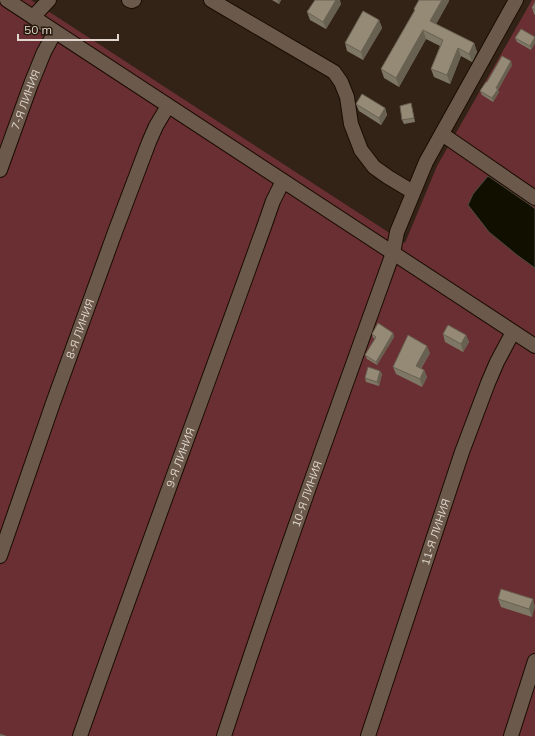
<svg xmlns="http://www.w3.org/2000/svg" width="535" height="736" font-family="Mulish,sans-serif">
	<style>
		.green { fill: #6a2f32 }
		.water { fill: #100f00; stroke: #4e4b3e }
		.lines { fill: none; stroke-linecap: round; stroke-linejoin: round }
		.minor-casing { stroke: #190c02; stroke-width: 16 }
		.minor { stroke: #6b594b; stroke-width: 14 }
		.wall { fill: #7f7765 }
		.shaded-wall { fill: #686152 }
		.building { fill: #948a75; stroke: #686152 }
		.labels { text-anchor: middle; stroke-width: 4; stroke-linejoin: round; paint-order: stroke }
		.street-label { font-size: 11px; fill: #e0d6cd; stroke: #281a0c }
	</style>
	<rect width="100%" height="100%" fill="#322316"/>
	<!-- green -->
	<path class="green" d="M0,0H31L405,243L437,166L532,0H535V736H0Z"/>
	<!-- water -->
	<path class="water" d="M488,176L533,207L535,209V268L517,255L489,232L468,205L473,194Z"/>
	<g class="lines">
		<!-- minor casing -->
		<g class="minor-casing">
			<g id="minor">
				<path d="M7,0L535,346"/>
				<path d="M129,0L132,1L134,0"/>
				<path d="M211,0L334,72L341,82L347,97L351,124L361,150L374,167L388,177L413,192"/>
				<path d="M33,17L49,0"/>
				<path d="M442,134L535,198"/>
				<path id="s1" d="M0,170L31,84L44,52L55,32"/>
				<path id="s2" d="M0,556L53,403L115,232L149,142L156,126L168,106"/>
				<path id="s3" d="M80,736C140,565 204,394 265,224L273,201L283,181"/>
				<path id="s4" d="M224,736C277,574 335,414 393,253L397,232L426,162L516,0"/>
				<path id="s5" d="M368,736L462,452L488,383L497,362L513,332"/>
				<path d="M511,736L535,661"/>
			</g>
		</g>
		<!-- minor -->
		<use href="#minor" class="minor"/>
	</g>
	<!-- wall -->
	<path class="wall" d="M272,0H281L279,4Z
		M419,0H449V1L436,24L474,43L477,52L472,62L461,56L450,84L434,77L431,69L440,46L426,39L399,87L384,78L381,69L414,11V9Z
		M535,2V15L534,14L532,8Z
		M341,4L326,29L310,20L307,12Z
		M379,20L382,28L363,60L347,51L345,43Z
		M535,37V43L531,50L517,42L515,38Z
		M512,65L498,90L499,92L493,102L482,95L480,91L487,82Z
		M356,104L385,108L387,115L381,125L359,111Z
		M412,107L415,122L404,124L402,120Z
		M393,333L394,337L377,365L367,359L365,355L375,339L373,338L372,334Z
		M443,334L466,335L469,342L463,352L445,342Z
		M430,353L421,369L424,370L427,377L422,387L396,374L393,367Z
		M380,371L382,374L379,386L366,382L365,378Z
		M498,599H533L532,617L501,607Z"/>
	<!-- shaded-wall -->
	<path class="shaded-wall" d="M277,0H281L279,4Z
		M336,0H340L341,4L326,29L323,22Z
		M442,0H449V1L433,30L430,21Z
		M379,20L382,28L363,60L361,52Z
		M423,30L426,39L399,87L396,78Z
		M535,37V43L531,50L530,46Z
		M474,43L477,52L472,62L469,54Z
		M458,48L461,56L450,84L447,75Z
		M511,61L512,65L498,90L499,92L493,102L492,98L496,88Z
		M385,108L387,115L381,125L379,118Z
		M393,333L394,337L377,365L376,362Z
		M466,335L469,342L463,352L461,344Z
		M427,346L430,353L418,373L416,366Z
		M424,370L427,377L422,387L420,379Z
		M380,371L382,374L379,386L377,382Z
		M533,599L535,607L532,617L529,609Z"/>
	<!-- building -->
	<path class="building" d="M315,0H336L323,22L307,12Z
		M419,0H442L430,21L474,43L469,54L458,48L447,75L431,69L443,40L423,30L396,78L381,69L415,10L414,9Z
		M535,2V10L532,8Z
		M363,11L379,20L361,52L345,43Z
		M521,29L535,37L530,46L515,38Z
		M502,56L511,61L496,88L498,89L492,98L480,91L486,82H487Z
		M362,94L385,108L379,118L356,104Z
		M411,103L414,118L402,120L400,106Z
		M378,323L393,333L376,362L365,355L376,337L372,334Z
		M448,325L466,335L461,344L443,334Z
		M408,335L427,346L416,366L424,370L420,379L393,367Z
		M368,367L380,371L377,382L365,378Z
		M501,589L533,599L529,609L498,599Z
		M0,734L6,736H0Z"/>
	<g class="labels">
		<!-- street labels -->
		<g class="street-label">
			<text dy="4" stroke="none"><textPath href="#s1" startOffset="75">7-Я ЛИНИЯ</textPath></text>
			<text dy="4" stroke="none"><textPath href="#s2" startOffset="241">8-Я ЛИНИЯ</textPath></text>
			<text dy="4" stroke="none"><textPath href="#s3" startOffset="296">9-Я ЛИНИЯ</textPath></text>
			<text dy="4" stroke="none"><textPath href="#s4" startOffset="256">10-Я ЛИНИЯ</textPath></text>
			<text dy="4" stroke="none"><textPath href="#s5" startOffset="215">11-Я ЛИНИЯ</textPath></text>
		</g>
	</g>
	<!-- scale -->
	<path d="M18 34v6h100v-6" fill="none" stroke="#e0d6cd" stroke-width="2"/>
	<text x="24" y="34" font-size="12" fill="#e0d6cd" stroke="#281a0c" stroke-width="3" paint-order="stroke">50 m</text>
</svg>
